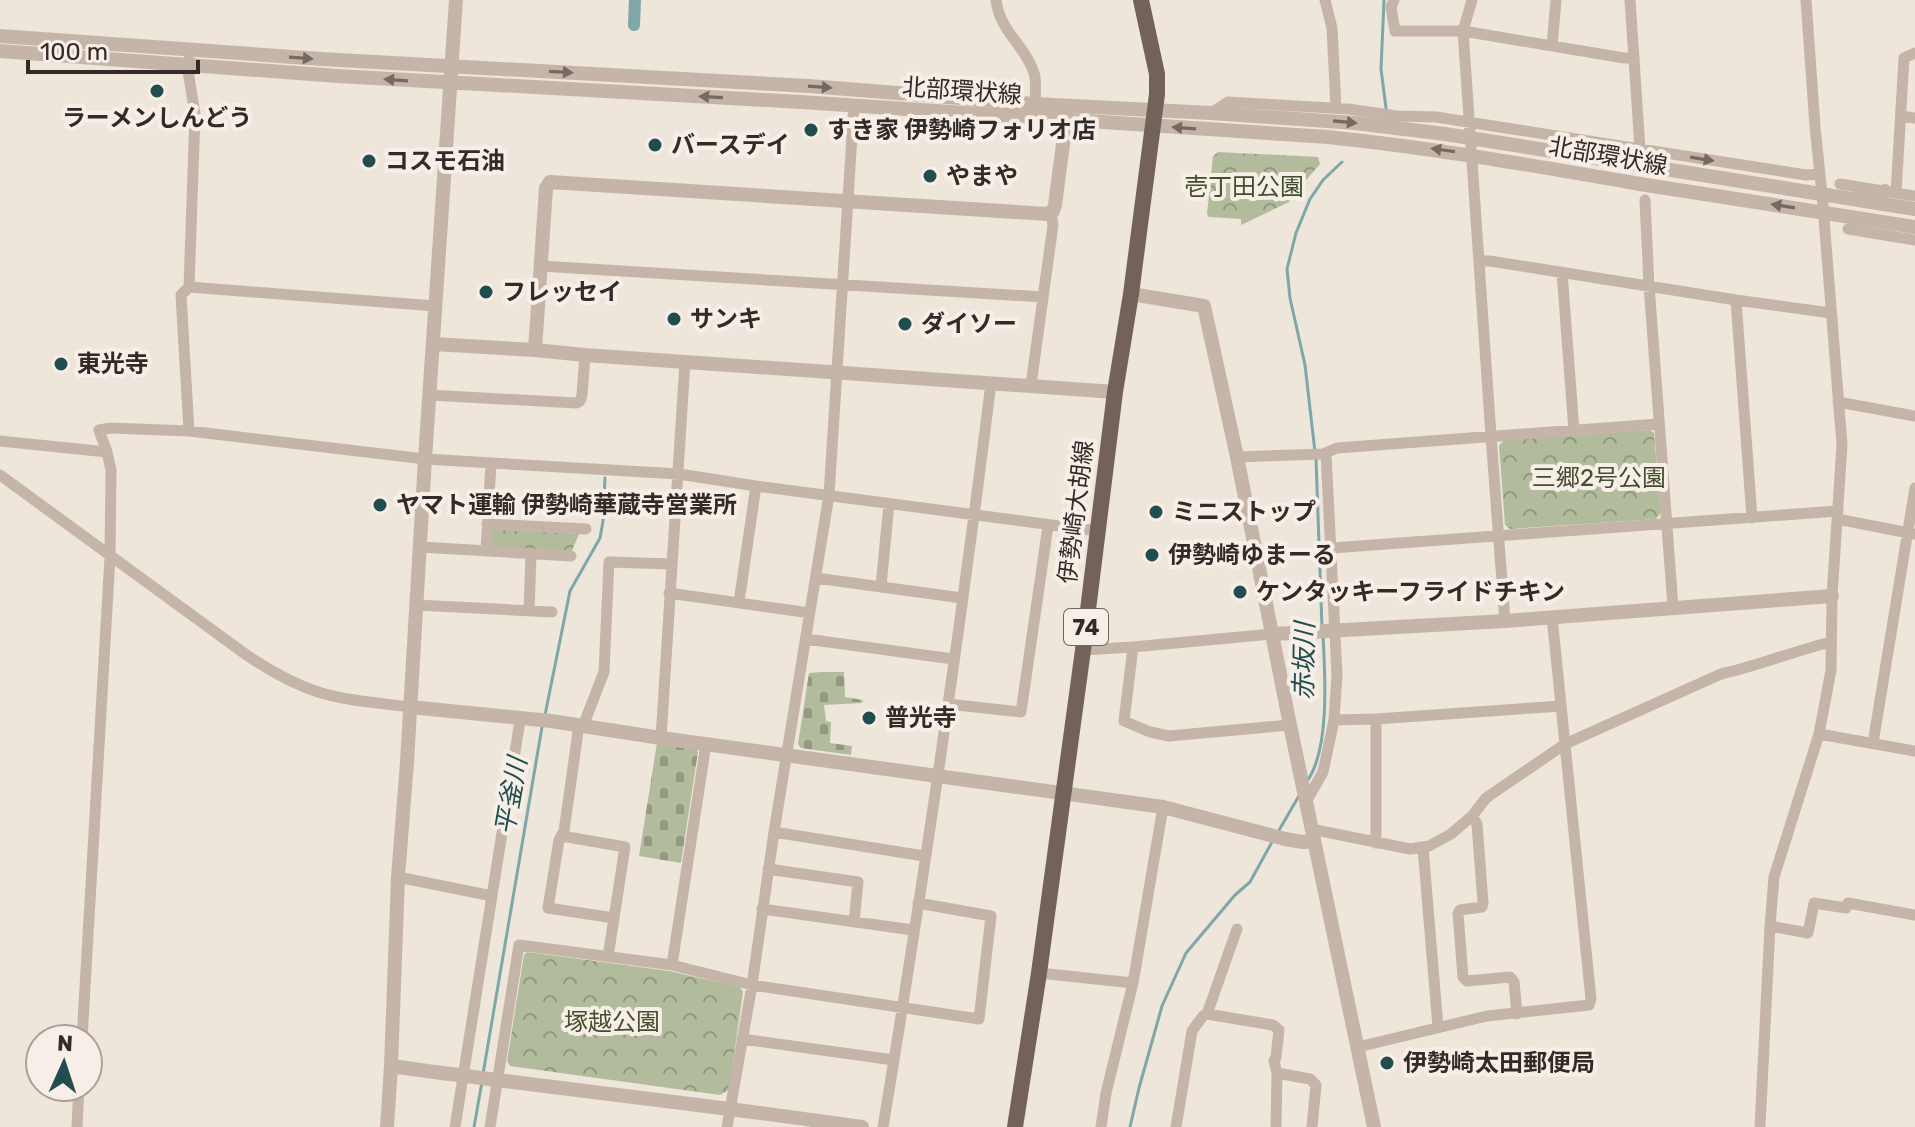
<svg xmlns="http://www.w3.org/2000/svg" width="1915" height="1127" font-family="Rubik,'Noto Sans JP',sans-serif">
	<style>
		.forest { fill: url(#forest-crowns) }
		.cemetery { fill: url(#cemetery-stones) }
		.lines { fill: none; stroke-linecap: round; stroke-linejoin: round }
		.stream { stroke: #7da7a8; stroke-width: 3 }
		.canal { stroke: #7da7a8; stroke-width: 12 }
		.minor { stroke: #c5b5a8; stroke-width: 11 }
		.tertiary { stroke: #c5b5a8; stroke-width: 14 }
		.primary { stroke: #73625a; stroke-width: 16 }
		.oneway { fill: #756961 }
		.poi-dot { fill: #224d4f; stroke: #f7efe7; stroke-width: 3 }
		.labels { text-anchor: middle; stroke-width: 8; stroke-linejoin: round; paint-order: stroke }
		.shield { fill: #f7efe7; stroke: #6e6661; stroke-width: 2 }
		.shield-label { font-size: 22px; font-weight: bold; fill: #332b27 }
		.street-label { font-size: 24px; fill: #332b27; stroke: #f7efe7 }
		.poi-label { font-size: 24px; font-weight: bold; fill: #332b27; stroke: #f7efe7; text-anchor: start }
		.park-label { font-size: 24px; fill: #434e2e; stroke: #f7efe7 }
		.water-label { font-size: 26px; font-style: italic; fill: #224d4f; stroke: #f7efe7 }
	</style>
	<defs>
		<pattern id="forest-crowns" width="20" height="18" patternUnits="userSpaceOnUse" patternTransform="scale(2)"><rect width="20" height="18" fill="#b2bc9d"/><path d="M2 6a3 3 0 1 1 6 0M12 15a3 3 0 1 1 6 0" fill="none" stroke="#919980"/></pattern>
		<pattern id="cemetery-stones" width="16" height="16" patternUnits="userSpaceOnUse" patternTransform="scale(2)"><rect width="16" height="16" fill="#b2bc9d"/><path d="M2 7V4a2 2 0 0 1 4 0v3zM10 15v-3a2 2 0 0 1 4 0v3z" fill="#919980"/></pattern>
	</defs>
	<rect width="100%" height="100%" fill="#eee5db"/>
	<!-- forest -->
	<path class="forest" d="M1218,152L1318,157L1320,164L1290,199L1289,202L1241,225V219L1209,217L1207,214L1213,156Z
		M1650,430L1654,433L1661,513L1656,519L1510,529L1505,525L1499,446L1504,440Z
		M493,529L579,534L571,553L494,548L490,545L491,534Z
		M527,952L669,971L740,987L743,992L729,1090L720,1095L510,1066L507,1061L524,955Z"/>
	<!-- cemetery -->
	<path class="cemetery" d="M822,672H844L845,697L863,700L862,703L824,705L826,721L831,722L830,743L852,746L851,755L801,748L798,744L809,673Z
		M657,743L696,749L698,752L681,863L639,856Z"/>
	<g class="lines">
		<!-- stream -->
		<path class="stream" d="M1384,0L1381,69L1386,108
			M1315,452L1305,365L1290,298L1287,269L1296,233L1310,199L1323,180L1342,162
			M1316,459L1322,627
			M545,715L570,591L600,538L603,521L605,478
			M1308,780C1330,746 1325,675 1323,635
			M1278,832L1300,794
			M483,1074L542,727
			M474,1127L482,1082
			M1130,1127L1139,1088L1162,1006L1186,953L1235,895L1250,882L1272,842"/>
		<!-- canal -->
		<path class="canal" d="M634,25L635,0"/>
		<!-- minor -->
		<path class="minor" d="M996,0C1000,32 1025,45 1034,73C1037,82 1035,94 1035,104
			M1325,0L1332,28L1336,108
			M1394,0L1391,7L1395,31H1463L1624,58L1634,57
			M1472,0L1463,31L1491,436L1505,621
			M1630,0L1640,149
			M1552,46L1556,0
			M189,59L188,71L195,114L189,287L181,295L189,431
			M1211,113L1228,102L1348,109L1397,116L1436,117L1806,175L1819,174
			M1902,116L1915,118
			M1840,184L1915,196
			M1896,193L1904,58L1915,53
			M1645,200L1649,285L1673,607
			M1848,229L1915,240
			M1479,261H1490L1736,300L1831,313
			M541,266L1043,297
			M1562,272L1574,431
			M189,287L435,306
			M1736,300L1752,518
			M1031,385L1053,225L1051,213
			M429,395L576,403L580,401L582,395L585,355
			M1838,402L1915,416
			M0,441L107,452
			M1237,457L1323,454L1337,448L1658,424
			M0,475L241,651C265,668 291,683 318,692C347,701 380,703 410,707
			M1837,519L1914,534
			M487,524L586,529
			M420,547L571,556
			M1332,548L1838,511
			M486,551L491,463
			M816,578L962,598
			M881,586L889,504
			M669,593L810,613
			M739,602L756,486
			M416,605L552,612
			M529,611L531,554
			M806,639L953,659
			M1133,647L1124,721L1150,732L1169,736L1290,725
			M1083,650L1133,647L1273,634
			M948,704L1021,712L1048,526
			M1334,720L1376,719L1561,706
			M579,725L564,831L559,840L548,908L614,918
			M583,726L604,672L609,562L671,564
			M1819,734L1915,751
			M661,738L685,362
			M1873,743L1915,488
			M1306,802L1323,772L1334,720L1337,675L1326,453
			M1472,816L1477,824L1483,903L1482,907L1460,910L1458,913L1463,977L1467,981L1510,977L1514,982L1517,1014
			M1311,829L1410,849L1429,846L1451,834L1472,816L1486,798L1565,744L1721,674C1758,666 1794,651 1831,642
			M774,832L924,856
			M562,836L625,847L608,957
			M1376,843V719
			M1423,848L1438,1027
			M768,869L858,882L854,922
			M398,877L492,896
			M762,909L913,930
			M1770,926L1808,933L1814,903L1846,908L1848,903L1915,915
			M672,965L706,744
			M1039,973L1133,983
			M1207,1014L1273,1025L1279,1030L1276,1057L1274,1061L1277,1073L1276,1127
			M82,1039L110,557L111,470L107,452L99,430L111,428L189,431L425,459L679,474L756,486L1098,531
			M742,1039L894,1060
			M1358,1047L1487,1016L1589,1005L1591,999L1552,617
			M1277,1073L1310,1079L1316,1085L1312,1127
			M77,1127L79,1087
			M455,1127L519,727V718
			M490,1127L519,945L672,965L752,985L979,1019L991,916L918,903
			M727,1127L752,985L774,832L829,495L854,105
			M883,1127C924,880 960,632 991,383
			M1101,1127L1106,1093L1133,983L1163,807
			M1176,1127L1192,1031L1203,1016L1207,1014L1237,929
			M1760,1127L1770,926L1774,877L1819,734L1831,670L1832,596L1842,445L1822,194L1815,127L1806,0"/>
		<!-- tertiary -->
		<path class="tertiary" d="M0,36L321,59L809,86L1035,104L1211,113L1355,123L1445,134L1915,209
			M0,51L338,76L801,102L1328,137C1433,148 1536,166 1640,184C1731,199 1823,212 1915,227
			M1859,198L1885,191
			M1131,294L1204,306L1237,457L1290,725L1374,1127
			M433,344L535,350L585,355L1115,392
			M535,350L546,188L550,182L1047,214L1053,211L1055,205L1066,121
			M1273,634L1505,621L1832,596
			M410,707L551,721L661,738L1163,807L1285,839L1303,842L1314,841
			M391,1066C548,1088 706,1104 862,1127
			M387,1127L391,1066L398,877L407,762L425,459L456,0"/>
		<!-- primary -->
		<path class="primary" d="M1015,1127L1039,973L1083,650L1115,392L1131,294L1157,94V74L1141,0"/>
	</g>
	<!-- one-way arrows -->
	<defs><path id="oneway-solid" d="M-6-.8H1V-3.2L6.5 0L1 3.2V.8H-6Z" transform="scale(2)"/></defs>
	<g class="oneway">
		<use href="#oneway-solid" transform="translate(301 58) rotate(4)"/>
		<use href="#oneway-solid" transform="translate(561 72) rotate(3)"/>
		<use href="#oneway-solid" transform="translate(396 80) rotate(-176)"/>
		<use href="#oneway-solid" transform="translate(820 87) rotate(4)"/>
		<use href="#oneway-solid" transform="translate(711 97) rotate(-177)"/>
		<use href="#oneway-solid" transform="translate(1345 122) rotate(5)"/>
		<use href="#oneway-solid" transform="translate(1184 128) rotate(-176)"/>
		<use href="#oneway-solid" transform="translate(1443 150) rotate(-172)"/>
		<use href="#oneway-solid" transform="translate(1702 159) rotate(9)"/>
		<use href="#oneway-solid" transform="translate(1783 206) rotate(-171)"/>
	</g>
	<!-- markers -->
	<g class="poi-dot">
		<circle cx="157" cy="91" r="8"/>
		<circle cx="811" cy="130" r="8"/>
		<circle cx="655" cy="145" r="8"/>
		<circle cx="369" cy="161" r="8"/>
		<circle cx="930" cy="176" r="8"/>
		<circle cx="486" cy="292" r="8"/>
		<circle cx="674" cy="319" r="8"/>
		<circle cx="905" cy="324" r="8"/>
		<circle cx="61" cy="364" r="8"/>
		<circle cx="380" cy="505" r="8"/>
		<circle cx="1156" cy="512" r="8"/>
		<circle cx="1152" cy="555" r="8"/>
		<circle cx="1240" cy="592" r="8"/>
		<circle cx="869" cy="718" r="8"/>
		<circle cx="1387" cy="1063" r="8"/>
	</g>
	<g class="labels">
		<!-- shield labels -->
		<rect class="shield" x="1064" y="609" width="44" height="36" rx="6"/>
		<g class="shield-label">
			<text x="1086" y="635">74</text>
		</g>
		<!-- street labels -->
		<g class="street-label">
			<text transform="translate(962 91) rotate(4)" y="8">北部環状線</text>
			<text transform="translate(1608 156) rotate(10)" y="8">北部環状線</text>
			<text transform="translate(1076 512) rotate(-83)" y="8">伊勢崎大胡線</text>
		</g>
		<!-- poi labels -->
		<g class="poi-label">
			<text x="157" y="126" text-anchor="middle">ラーメンしんどう</text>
			<text x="827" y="138">すき家 伊勢崎フォリオ店</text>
			<text x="671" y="153">バースデイ</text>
			<text x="385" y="169">コスモ石油</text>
			<text x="946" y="184">やまや</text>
			<text x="502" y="300">フレッセイ</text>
			<text x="690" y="327">サンキ</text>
			<text x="921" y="332">ダイソー</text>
			<text x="77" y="372">東光寺</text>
			<text x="396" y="513">ヤマト運輸 伊勢崎華蔵寺営業所</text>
			<text x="1172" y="520">ミニストップ</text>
			<text x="1168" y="563">伊勢崎ゆまーる</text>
			<text x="1256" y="600">ケンタッキーフライドチキン</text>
			<text x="885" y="726">普光寺</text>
			<text x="1403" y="1071">伊勢崎太田郵便局</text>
		</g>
		<!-- park labels -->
		<g class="park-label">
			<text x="1244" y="195">壱丁田公園</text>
			<text x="1599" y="486">三郷2号公園</text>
			<text x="612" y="1030">塚越公園</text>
		</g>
		<!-- water labels -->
		<g class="water-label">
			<text transform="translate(1304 661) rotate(-89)" y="9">赤坂川</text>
			<text transform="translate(511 796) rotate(-80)" y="9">平釜川</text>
		</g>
	</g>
	<!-- north arrow -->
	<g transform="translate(64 1063) rotate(3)"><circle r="38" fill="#f7efe7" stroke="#a9a19a" stroke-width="2"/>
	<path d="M0-6L14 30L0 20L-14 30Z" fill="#224d4f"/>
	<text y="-12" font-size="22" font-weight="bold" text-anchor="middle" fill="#332b27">N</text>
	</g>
	<!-- scale -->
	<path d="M28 60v12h170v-12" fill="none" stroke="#332b27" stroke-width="4"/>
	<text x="40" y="60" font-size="24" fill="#332b27" stroke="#f7efe7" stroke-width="6" paint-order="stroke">100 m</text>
</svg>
